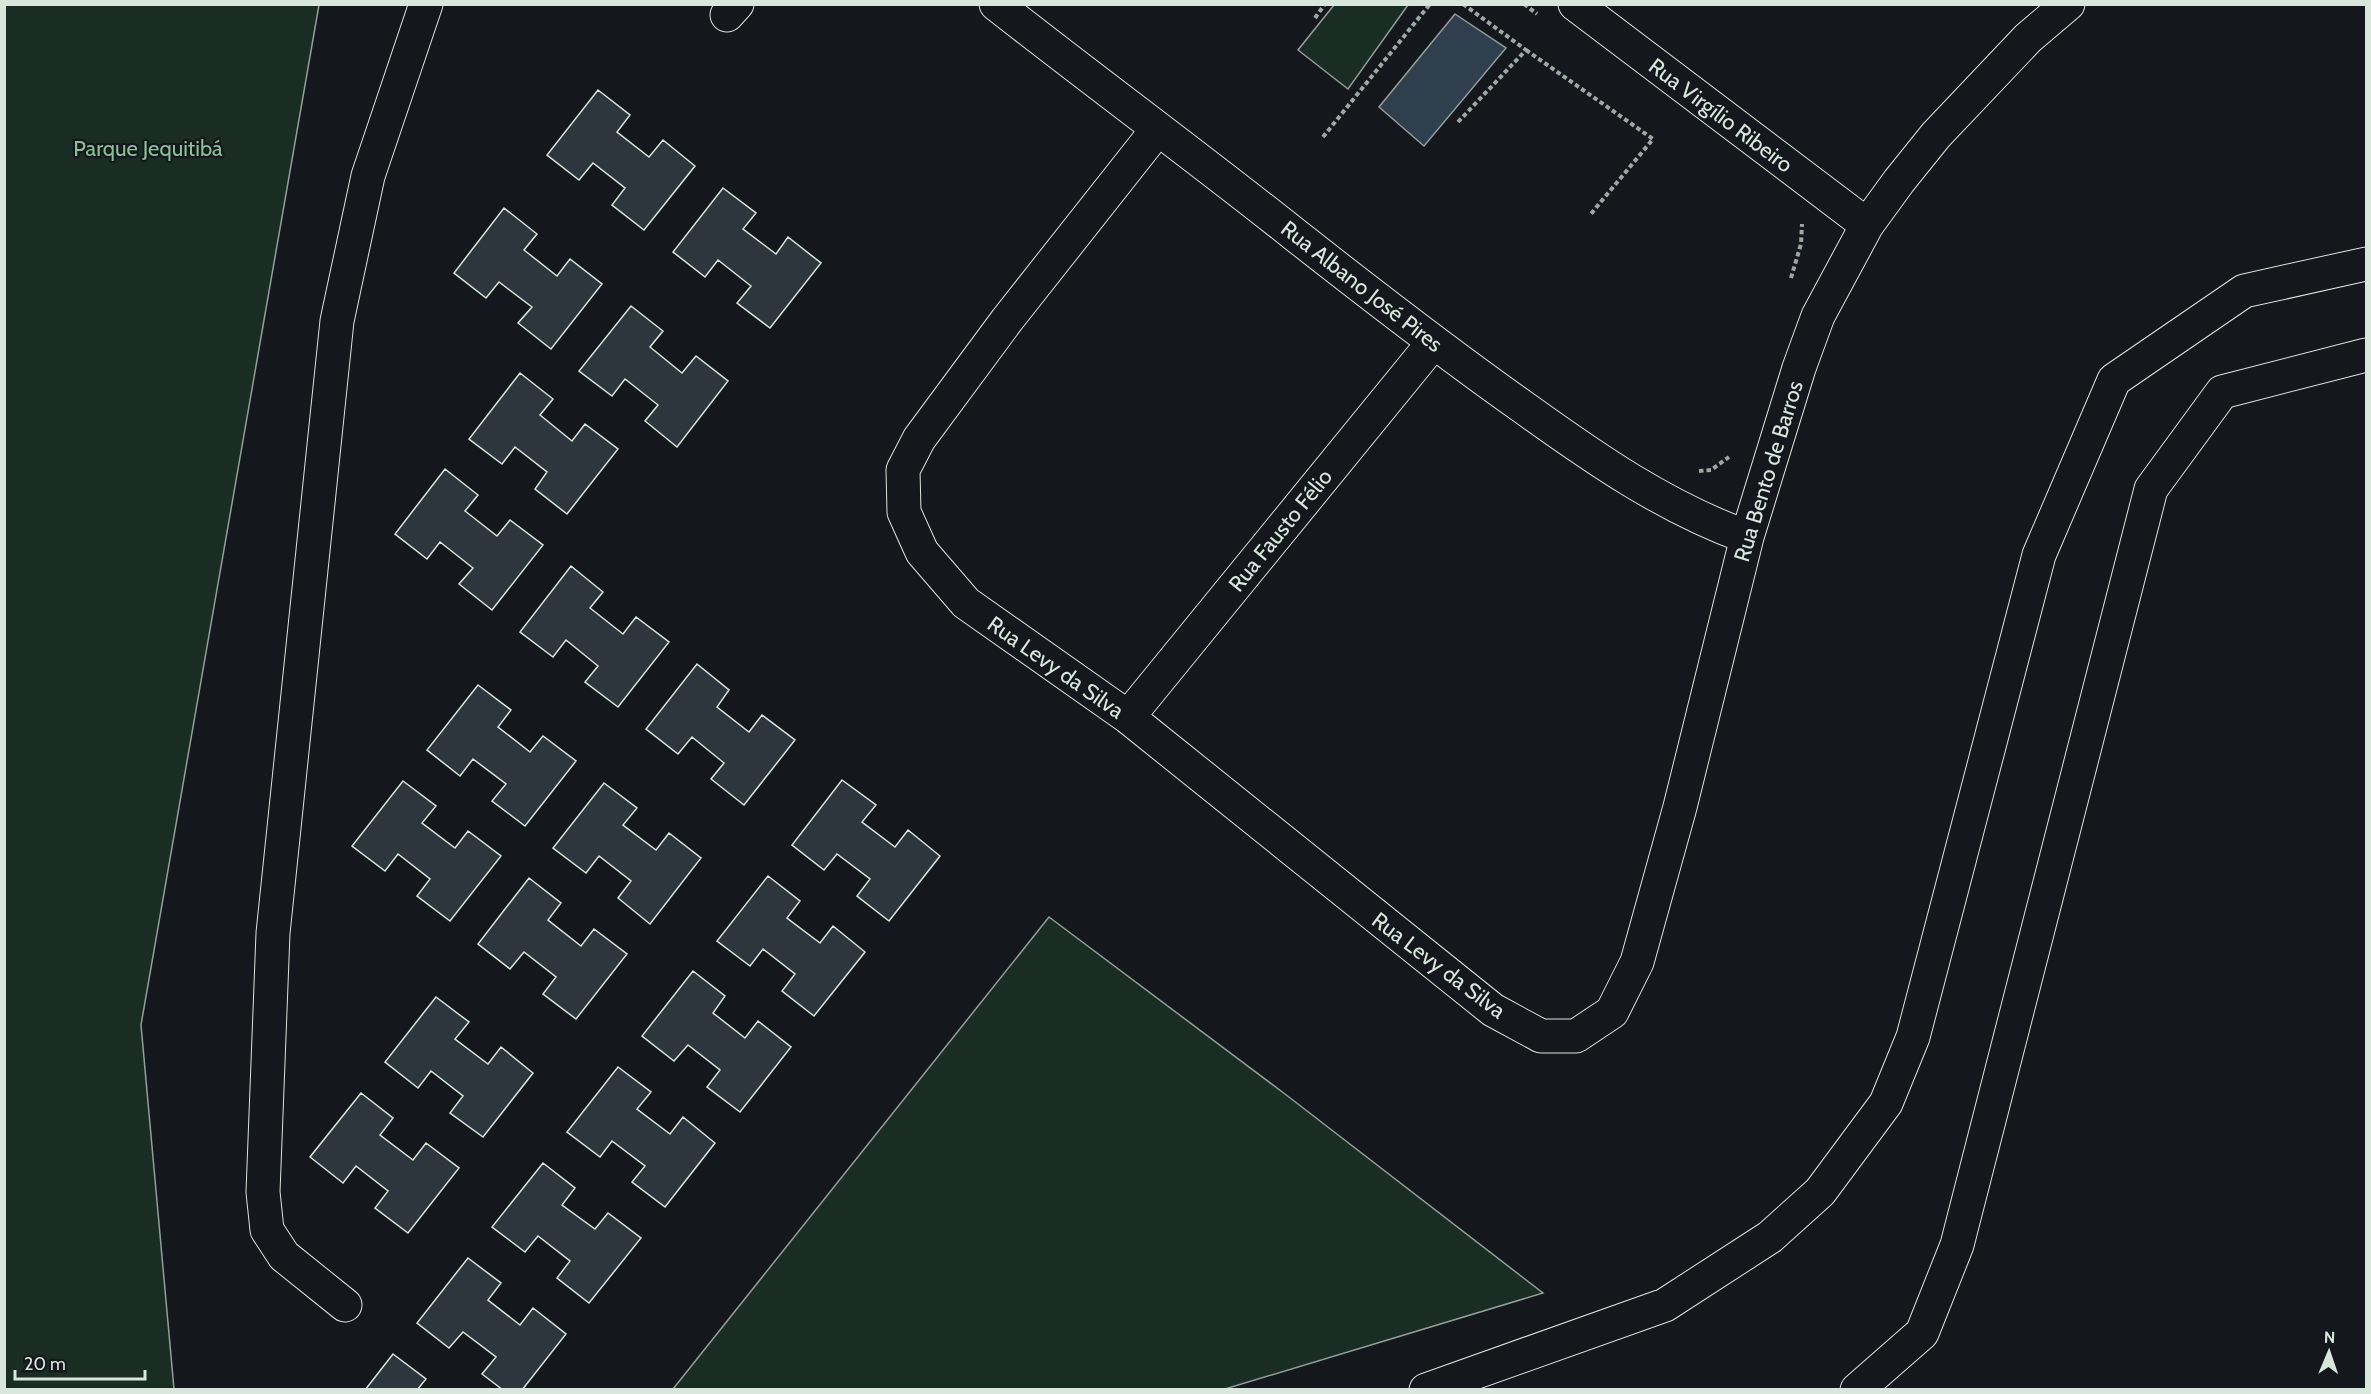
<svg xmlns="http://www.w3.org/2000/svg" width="2371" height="1394" font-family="Cabin,sans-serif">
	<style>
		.green { fill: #1a2d24; stroke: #939e99; stroke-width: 1.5 }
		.water { fill: #2f3f4d; stroke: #939e99; stroke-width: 1.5 }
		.building { fill: #2c363c; stroke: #d8e6dc; stroke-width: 1.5 }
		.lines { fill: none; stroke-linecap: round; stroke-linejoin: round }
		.minor-casing { stroke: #d8e6dc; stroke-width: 35 }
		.path { stroke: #9da8a2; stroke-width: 4; stroke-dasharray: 4.5 3; stroke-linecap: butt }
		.minor { stroke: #14181c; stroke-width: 33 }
		.labels { text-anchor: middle; stroke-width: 4.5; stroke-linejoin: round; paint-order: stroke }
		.street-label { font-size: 22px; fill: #d8e6dc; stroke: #14181c }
		.park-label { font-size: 22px; fill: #8ac095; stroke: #14181c }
	</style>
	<rect width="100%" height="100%" fill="#14181c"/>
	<!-- green -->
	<path class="green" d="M5,4L319,5L141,1025L174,1389H5Z
		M1334,5H1408L1348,89L1298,50Z
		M1049,917L1285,1094L1543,1293L1225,1389H673Z"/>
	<!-- water -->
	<path class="water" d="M1455,14L1506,48L1424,146L1379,107Z"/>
	<!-- building -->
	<path class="building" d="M598,90L630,115L617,132L649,157L663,140L695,166L644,230L612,205L625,188L593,163L579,180L547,155Z
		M723,188L756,213L743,229L776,254L788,237L821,263L770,328L737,303L751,286L718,260L705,277L673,252Z
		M504,208L537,234L524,250L557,276L570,259L602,284L551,349L518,323L532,307L499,282L486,298L454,273Z
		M631,306L663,331L650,347L682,373L696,356L728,381L677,447L645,421L658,405L625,379L612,396L579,371Z
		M520,373L553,399L540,415L572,441L585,424L618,449L567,514L535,489L547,472L515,447L502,464L469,439Z
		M445,469L478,495L465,511L497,536L510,520L543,545L492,610L459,584L473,568L440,542L427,559L395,534Z
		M571,566L603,592L590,608L623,634L636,617L669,642L618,707L585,682L598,666L566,640L553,657L520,632Z
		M697,664L729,690L717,707L749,732L762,715L795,740L744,805L711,779L724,763L692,737L678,754L646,729Z
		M478,685L511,710L498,727L530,752L543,736L576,761L525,826L492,801L506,784L473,759L460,776L427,750Z
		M842,780L876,805L862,822L895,847L908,830L940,856L889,921L857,896L870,879L837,854L824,870L792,845Z
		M403,781L436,806L422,823L455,848L468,831L501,856L450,921L417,896L430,879L398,854L385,871L352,846Z
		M604,783L637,808L623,825L656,850L669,833L701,858L650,924L618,898L631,881L599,856L586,873L553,848Z
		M768,876L800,901L787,918L820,943L833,926L865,952L814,1016L782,991L795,974L763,949L750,966L717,941Z
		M529,878L561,903L548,920L581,946L594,929L627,954L576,1019L543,994L556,977L524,952L510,969L478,944Z
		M693,971L725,996L713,1013L745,1038L758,1021L791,1047L740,1112L707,1087L720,1070L688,1045L674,1061L642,1036Z
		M436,997L469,1022L455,1039L488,1064L501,1047L533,1073L483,1137L450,1113L463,1096L431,1071L418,1088L385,1062Z
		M618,1067L651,1092L637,1109L670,1134L683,1117L715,1143L665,1207L632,1182L645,1166L612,1141L600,1157L567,1132Z
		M361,1093L393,1118L380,1135L413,1160L426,1143L459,1168L408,1233L375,1208L388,1191L356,1166L343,1183L310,1157Z
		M543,1163L575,1188L562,1205L595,1229L608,1213L641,1238L589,1303L557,1278L570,1261L538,1236L525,1252L492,1227Z
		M468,1258L501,1283L488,1300L520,1325L533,1308L566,1334L522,1390H503L482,1374L496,1357L463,1332L449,1348L417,1323Z
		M393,1354L426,1379L417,1390H365Z"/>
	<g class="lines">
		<!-- minor casing -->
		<g class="minor-casing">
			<path id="minor" d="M996,4C1095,82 1196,156 1294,234C1369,293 1445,352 1523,407C1594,458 1664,507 1747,537
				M1575,4L1867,225
				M727,15L737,4
				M1157,130L1007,320L919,439L903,470L904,512L922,552L966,603L1128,717L1493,1010L1541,1036H1576L1612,1012L1637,962L1680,807L1747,537L1799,368L1818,316L1867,225L1899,181L1936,135L2028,38L2068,4
				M1128,717L1433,343
				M345,1305L284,1256L267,1230L263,1192L273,933L337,321L368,176L426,4
				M1426,1390L1665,1305L1770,1237L1820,1192L1886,1103L1913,1037L2039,555L2114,380L2244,291L2366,264
				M1857,1390L1922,1333L1957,1245L2151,489L2222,392L2366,355"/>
		</g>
		<!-- path -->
		<path class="path" d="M1524,4L1537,14
			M1315,18L1325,4
			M1526,50L1653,139L1590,215
			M1458,122L1526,50L1463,4
			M1323,137L1430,4
			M1791,278L1801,244L1802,224
			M1699,471L1711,470L1729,457"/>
		<!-- minor -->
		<use href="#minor" class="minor"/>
	</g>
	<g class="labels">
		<!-- street labels -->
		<g class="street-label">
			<text transform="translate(1721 115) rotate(37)" y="8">Rua Virgílio Ribeiro</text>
			<text transform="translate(1362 286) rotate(38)" y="8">Rua Albano José Pires</text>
			<text transform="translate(1768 471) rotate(-73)" y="8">Rua Bento de Barros</text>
			<text transform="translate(1280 530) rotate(-51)" y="8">Rua Fausto Félio</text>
			<text transform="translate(1056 667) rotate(35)" y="8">Rua Levy da Silva</text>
			<text transform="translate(1439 965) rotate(37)" y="8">Rua Levy da Silva</text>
		</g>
		<!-- park labels -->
		<g class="park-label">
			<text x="148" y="156">Parque Jequitibá</text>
		</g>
	</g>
	<!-- border -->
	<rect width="2371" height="1394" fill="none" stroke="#d8e6dc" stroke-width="12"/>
	<!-- north arrow -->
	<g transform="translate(2329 1352) rotate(2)" stroke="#14181c" stroke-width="4.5" paint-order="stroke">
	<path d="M0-4.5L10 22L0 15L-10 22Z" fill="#d8e6dc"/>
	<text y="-9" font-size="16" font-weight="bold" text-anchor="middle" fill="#d8e6dc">N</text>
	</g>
	<!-- scale -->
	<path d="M15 1370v9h130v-9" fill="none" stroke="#d8e6dc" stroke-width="3"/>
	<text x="24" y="1370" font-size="18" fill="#d8e6dc" stroke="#14181c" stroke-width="4.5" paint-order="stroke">20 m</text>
</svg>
